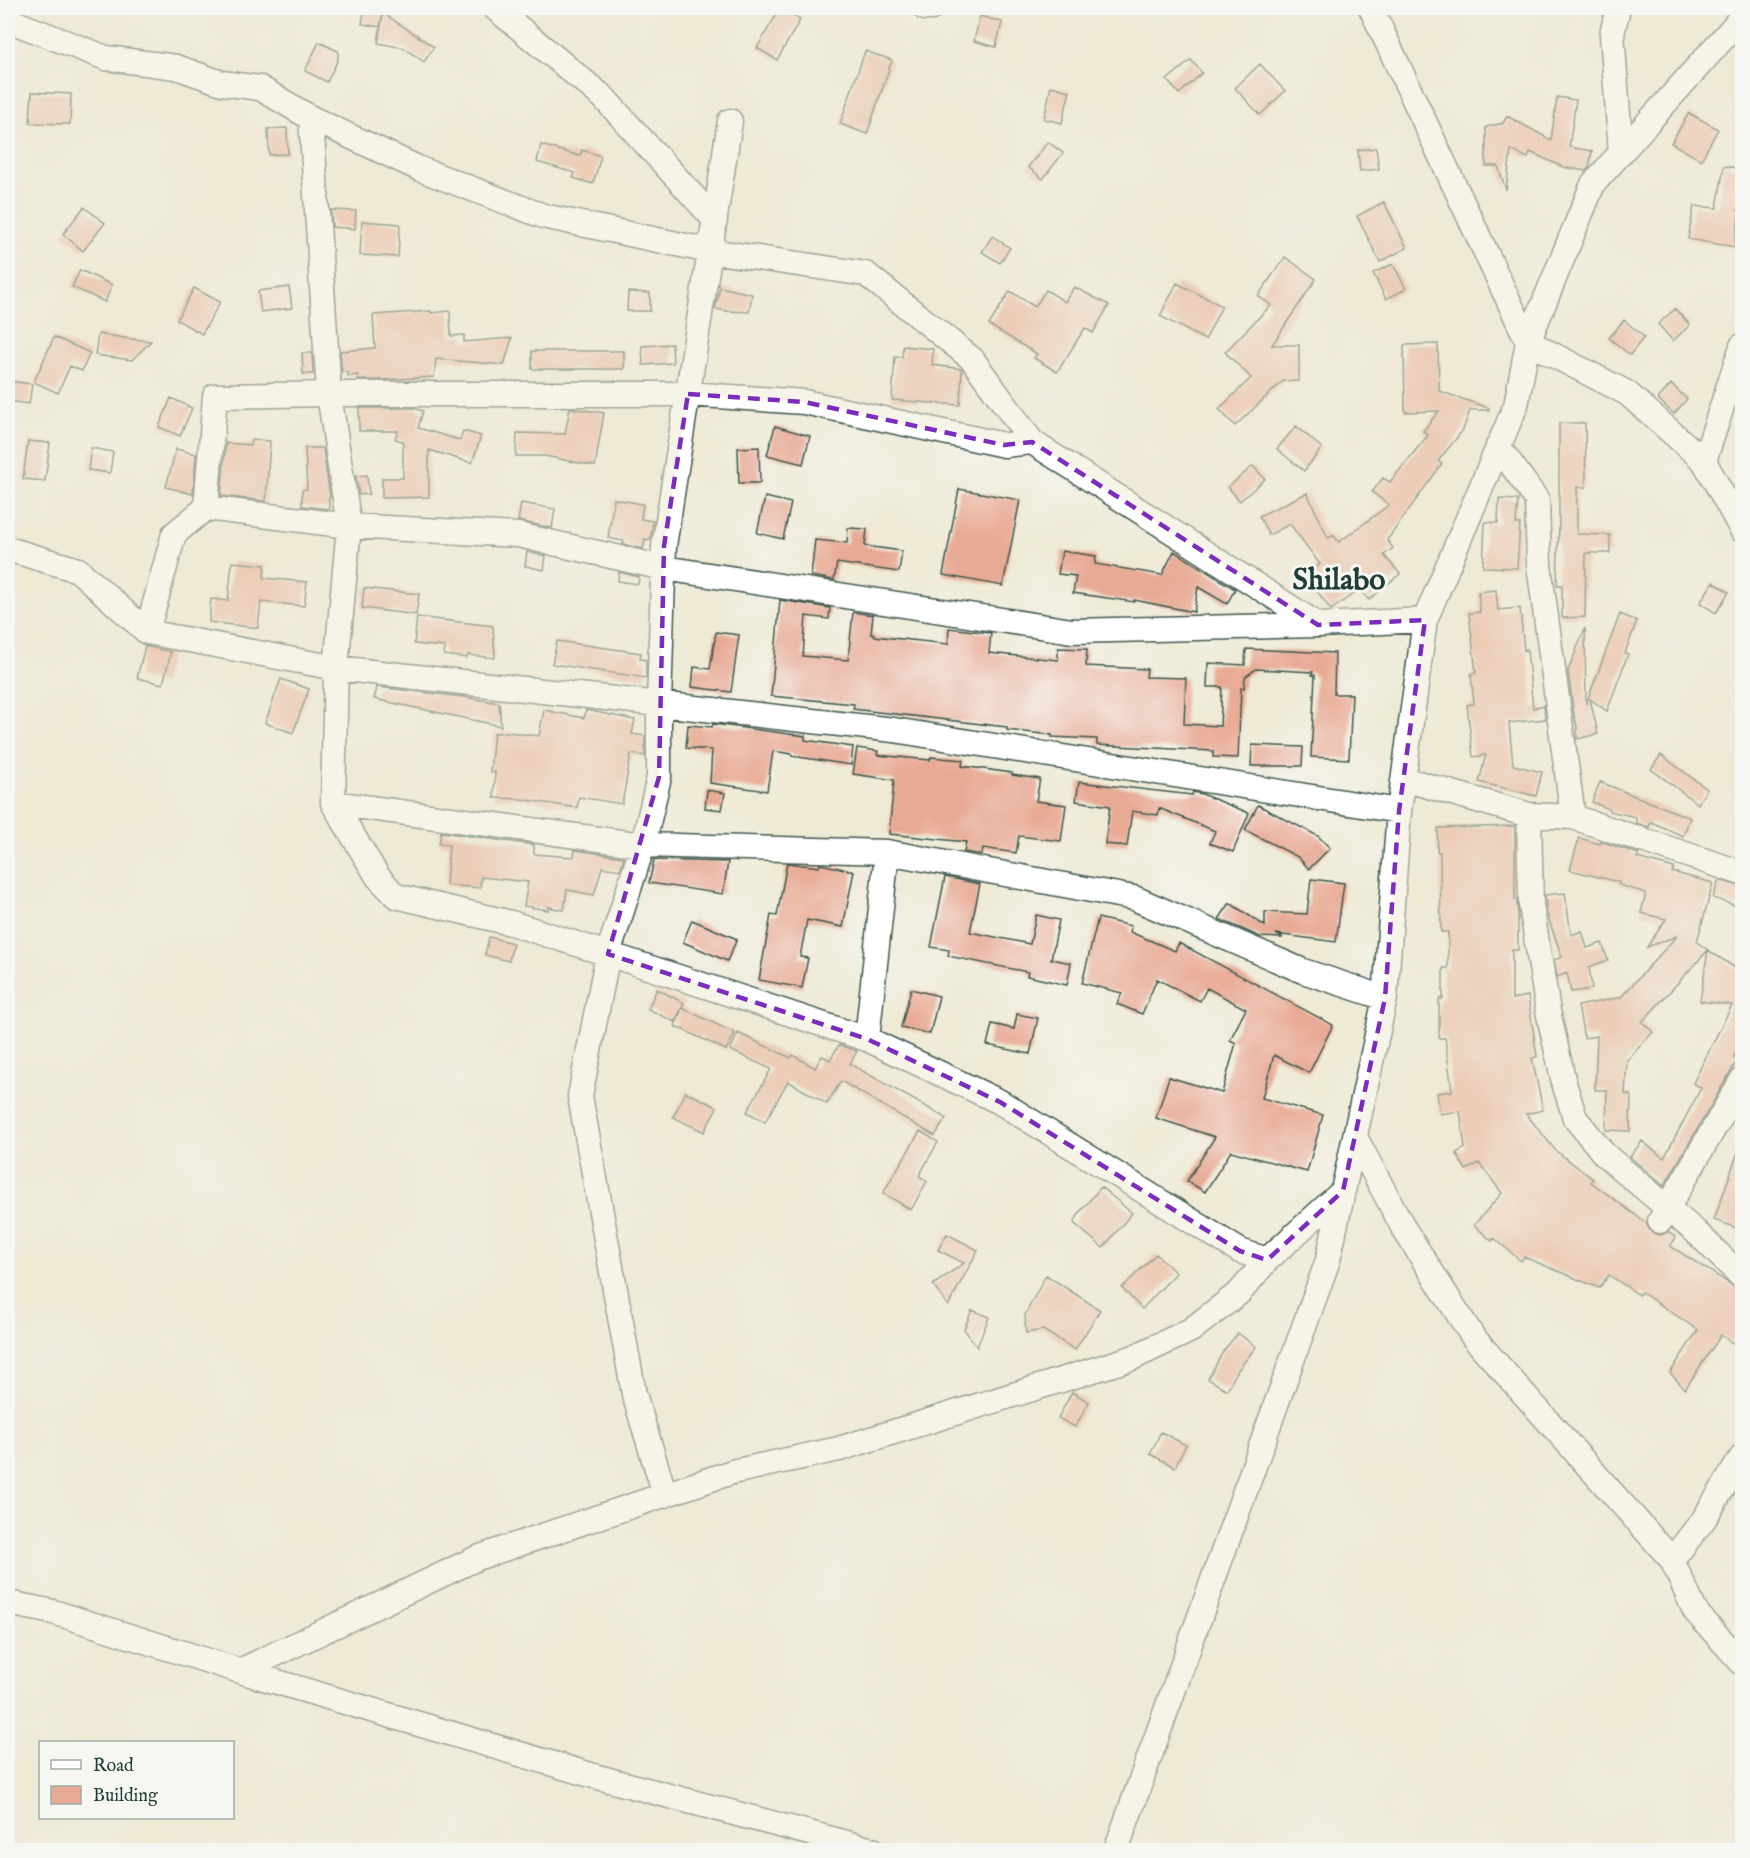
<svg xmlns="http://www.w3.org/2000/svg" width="1750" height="1858" font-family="'IM FELL English',serif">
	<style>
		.building { fill: #e8aa95 }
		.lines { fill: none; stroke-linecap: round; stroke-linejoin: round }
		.minor-casing { stroke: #3e574c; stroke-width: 27 }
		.minor { stroke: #fff; stroke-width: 24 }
		.marked { fill: none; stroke: #7b2cbf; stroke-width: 4.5; stroke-dasharray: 12 8; stroke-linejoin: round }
		.labels { text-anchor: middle; stroke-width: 6; stroke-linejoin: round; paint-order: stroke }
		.town-label { font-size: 30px; font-weight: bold; fill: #1f3d34; stroke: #f6f6f2 }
	</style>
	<rect width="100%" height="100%" fill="#f6f6f2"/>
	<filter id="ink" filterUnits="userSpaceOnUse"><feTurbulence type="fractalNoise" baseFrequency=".0167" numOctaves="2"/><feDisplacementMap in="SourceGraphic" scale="12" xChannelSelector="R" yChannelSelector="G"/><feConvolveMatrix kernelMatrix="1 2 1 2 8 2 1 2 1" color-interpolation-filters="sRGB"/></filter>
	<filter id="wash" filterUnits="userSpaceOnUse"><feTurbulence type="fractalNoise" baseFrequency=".008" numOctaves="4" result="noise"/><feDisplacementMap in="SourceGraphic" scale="24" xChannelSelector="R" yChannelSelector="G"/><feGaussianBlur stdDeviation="1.35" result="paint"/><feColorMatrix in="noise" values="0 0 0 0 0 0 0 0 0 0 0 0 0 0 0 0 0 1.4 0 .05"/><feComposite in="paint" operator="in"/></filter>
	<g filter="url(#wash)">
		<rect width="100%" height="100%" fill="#eeead5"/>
		<g id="blocks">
			<!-- building -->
			<path class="building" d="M365,8H384L380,27L362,24Z
				M780,8L800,20L777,60L757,48Z
				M383,13L434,47L424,62L404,48L378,43Z
				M980,16L1002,22L996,47L974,41Z
				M319,42L338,51V59L327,82L305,71Z
				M865,51L892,60L867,134L840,124Z
				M1191,60L1202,73L1179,94L1167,80Z
				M1260,64L1285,91L1260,115L1235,88Z
				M1051,86L1070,91L1062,123L1044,119Z
				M32,92L71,94L70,124L30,123Z
				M1557,97L1576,100L1569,147L1592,151L1589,168L1586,171L1563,167L1530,152L1528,158L1511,150L1506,190L1498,166H1486V127L1503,123L1507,116L1551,140Z
				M1689,113L1718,129L1701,160L1671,143Z
				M287,128L288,154L269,155L268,129Z
				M1048,142L1063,153L1043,179L1028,167Z
				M541,145L580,156L582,150L601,156L593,184L573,178L575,173L537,162Z
				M1376,148L1379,169L1360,171L1358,150Z
				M1724,166L1743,169V185L1738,211L1740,212L1734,247L1688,239L1694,206L1717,208Z
				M1384,202L1407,248L1380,262L1357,216Z
				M84,207L105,223L83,251L63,234Z
				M331,210L356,211L355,229L332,227Z
				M362,221L400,224L398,257L360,255Z
				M992,236L1010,248L1000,263L982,252Z
				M1285,257L1316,279L1272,345H1299V381H1283L1235,426L1219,409L1251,378L1225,352L1271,305L1258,296Z
				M1393,264L1406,289L1386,299L1373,273Z
				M80,270L112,285L105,302L72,287Z
				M1177,283L1222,306L1205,340L1160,316Z
				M289,287L292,308L261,312L258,291Z
				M720,287L752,294L749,312L727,311L715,309Z
				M1074,287L1109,305L1093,333L1085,328L1057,372L1034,358L1037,354L989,325L1010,291L1035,307L1046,290L1065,302Z
				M194,288L220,302L202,334L177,320Z
				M628,292L650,293V311H627Z
				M1675,309L1690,325L1673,341L1658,324Z
				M431,311V313L450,311L451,336L464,335V342L512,338L504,365L436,359L434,377L381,380H358V375L348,376V372H342L340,351L375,348L373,315Z
				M1624,320L1644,337L1630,355L1609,338Z
				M98,334L132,339L151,341L132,360L95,355Z
				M54,337L90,353L82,371L70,366L58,393L34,382Z
				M672,344L673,363L643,365L642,346Z
				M1438,344L1439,391L1489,408V410H1470L1463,430L1438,461L1442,464L1387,540L1393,548L1384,555L1400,574L1369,600L1360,589L1331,610L1305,575L1320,564L1290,524L1269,535L1259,516L1307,493L1328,538L1333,535L1339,542L1389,505L1372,492L1383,478L1390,482L1428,435L1423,431L1439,411L1405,412L1404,345Z
				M903,346L933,349L932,365L962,369L960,405L892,400L895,357H902Z
				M532,351H624V369H532Z
				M302,353H312L313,374H303Z
				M8,381L32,384L29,404L8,401Z
				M1671,384L1687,399L1674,414L1658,399Z
				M171,398L192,408L180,436L159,427Z
				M359,408H414L423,411L418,428L460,440L463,431L481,436L472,463L429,450V497L382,498V478H403V441L395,439L398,431H359Z
				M570,408L604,413L595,466L545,456H516L517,433L565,434Z
				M1559,423H1585L1586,487H1577V534L1610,535V553H1586L1585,617L1562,618V585H1557L1559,521Z
				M775,426L810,436L803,464L767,455Z
				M1296,426L1322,448L1304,471L1277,449Z
				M251,440L270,441L266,501L221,496L226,443L250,445Z
				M28,441L50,443L45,481L23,479Z
				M759,447L760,483H739L738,448Z
				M91,448L113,452L110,473L88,470Z
				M305,448H323L330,497H329V509L302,506V490L307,489Z
				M176,449L196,454L193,494L166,487Z
				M1253,466L1265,479L1240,501L1228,487Z
				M367,475L369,494L359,495L356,476Z
				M959,489L1020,500L1003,586L943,575Z
				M765,497L791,503L783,539L757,533Z
				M614,499L643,504L641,519L653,521L650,540L645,539L643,549L623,544L624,541L608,538Z
				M1499,499L1518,500L1516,524H1520L1517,568L1483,567L1485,522L1498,523Z
				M521,503L555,509L552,528L518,521Z
				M848,528L867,529L865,546L902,551L899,572L837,563L834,580L811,576L815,540L847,543Z
				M1062,551L1096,556L1095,564L1162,575L1174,551L1235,589L1227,604L1198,587L1194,612L1134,600V602L1073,593L1076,576L1058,574Z
				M527,552L546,556L544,570L525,566Z
				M232,562L265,565L264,578L307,582L304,606L261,602L258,628L209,622L211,599L228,601Z
				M619,572L639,577L638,584L618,581Z
				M1713,582L1729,592L1716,613L1700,603Z
				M364,588L419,594L416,615L362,608Z
				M1496,590L1498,610L1520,608L1524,650L1527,649L1533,708L1544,705L1545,719L1509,723L1513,765L1542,772L1536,796L1479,782L1486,755L1473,757L1467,705L1474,704L1471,674L1476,673L1469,613L1480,612L1478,592Z
				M780,600L830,608L829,619L806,616L803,656L848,660L853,612L873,615L871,634H875L874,636L948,644L949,628L991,633L989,653L1058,660V648L1087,649L1086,666L1147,669L1146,677L1186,678L1184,724L1220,726L1222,687H1207L1208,663L1245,665L1246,649L1335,653L1334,694H1352L1349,759L1311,757L1315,675H1312L1313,672L1256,669L1245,677L1244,688H1241L1238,758L1213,757V751L1097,745V739L1052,737V735L1007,730V727L853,709L854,704L771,696Z
				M1620,614L1637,621L1625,653L1628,654L1607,711L1590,699L1598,734L1577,739V727L1574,716L1568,671L1585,628L1586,704Z
				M417,617L493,626L495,658L468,655L467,658L444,655L445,647L414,644Z
				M716,632L739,635L731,692L692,687L694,667L710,669Z
				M557,641L641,653L640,659L646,660V678L552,664Z
				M145,646L171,652L163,684L137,678Z
				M281,679L309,689L293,733L265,723Z
				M377,687L464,697L499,703L501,726L374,699Z
				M544,710L584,718L586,710L635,720L632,734L645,736V756L631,754L622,804L579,797L577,808L521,799L494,798L495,772H490L494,733L508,732L539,736Z
				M713,724L805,736V740L853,747L851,765L792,756V754L773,751L767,791L710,783L712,750L686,748L688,725L712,727Z
				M1252,745L1303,747L1302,766H1251Z
				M857,748L878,751L877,755L930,760L931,757L963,760L962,766L1012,773V775L1040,779L1036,801L1066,805L1061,841L1019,836L1016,853L983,848L982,855L964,852L966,842L889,834L894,780L853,774Z
				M1661,755L1707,789L1698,804L1651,769Z
				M1079,782L1192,795L1193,792L1202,794L1249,813L1233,852L1210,843L1215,831L1159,808L1158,815L1132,811L1127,846L1105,844L1110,806L1076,801Z
				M1600,782L1690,818L1683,836L1651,822L1649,827L1636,823V817L1609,811V809L1592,802Z
				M707,790L725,793L722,810L705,808Z
				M1258,805L1318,836L1330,848L1309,869L1298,857L1245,830Z
				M1515,826V900H1517L1518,917V950H1512V999L1528,996L1537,1057L1532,1058L1543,1110L1526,1114L1556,1151L1593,1179L1591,1182L1646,1223L1652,1233L1661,1235L1668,1232L1676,1238L1670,1246L1743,1292V1350L1721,1335L1685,1389L1670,1373L1698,1330L1641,1292L1639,1295L1609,1275L1599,1288L1524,1257L1521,1261L1494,1238L1492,1241L1474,1225L1502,1193L1479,1163L1466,1170L1456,1153L1465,1148L1460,1111L1440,1114L1437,1093L1452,1091L1445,1038H1439V999H1443V968H1448V932H1441L1440,852H1437L1438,828Z
				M441,832L534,845V854L572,857L574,856L575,850L624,857L620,870L602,867L594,895L567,890L564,910L548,907V910L524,906L528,882L481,877L480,888L446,885L449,845L439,844Z
				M1579,838L1600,844V841L1639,854L1637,858L1674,868L1672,872L1713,883L1697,942L1708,950L1642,1022L1653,1032L1627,1060L1625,1094L1631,1095L1630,1131L1606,1130L1607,1090H1595L1597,1036L1584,1038L1578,1006L1621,997L1677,936L1647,947L1666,919L1641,913L1646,893L1619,885V882L1570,870Z
				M654,860L728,862L723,894L649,883Z
				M787,863L819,867L820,864L854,871L843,927L807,920L800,957L808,958L802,988L759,980L771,915L777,916Z
				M945,877L980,884L970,932L1030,944L1036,915L1059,920L1051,959L1071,963L1067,985L1027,976L1028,972L948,956L949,950L931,947Z
				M1311,879L1344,883L1336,942L1276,934L1283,938L1260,937L1219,919L1230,903L1265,926V912L1307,914Z
				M1719,880L1743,887V908L1713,898Z
				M1565,893L1571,935L1582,931L1587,948L1602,943L1608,960L1589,967L1592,989L1571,992L1567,973L1557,977L1554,960L1562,957L1547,914L1545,895Z
				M1098,918L1131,926L1130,932L1175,951L1179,943L1333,1025L1309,1073L1274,1055L1262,1098L1323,1115L1307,1172L1231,1151L1205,1192L1187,1181L1215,1137L1156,1118L1169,1077L1222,1093L1236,1043L1230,1040L1246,1009L1207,988L1200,1001L1157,979L1142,1014L1117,1004L1122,993L1082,983Z
				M692,920L737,939L727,961L683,942Z
				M489,937L513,943L509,961L485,955Z
				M1708,950L1743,973V1040L1733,1058L1737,1060L1730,1073L1664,1186L1630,1157L1642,1141L1664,1158L1701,1088L1693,1083L1732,1005L1700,1001Z
				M657,989L684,1003L675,1022L648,1009Z
				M911,989L939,996L930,1034L901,1027Z
				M682,1008L735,1033L726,1050L675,1026Z
				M1017,1014L1038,1018L1030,1054L987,1045L992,1024L1014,1029Z
				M738,1033L791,1058L793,1055L815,1068L822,1056L830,1060L839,1045L857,1051L850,1064L946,1118L935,1136L841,1081L827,1104L788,1081L765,1122L747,1112L771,1069L730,1050Z
				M686,1092L717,1107L704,1132L673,1117Z
				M920,1131L938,1142L919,1176L927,1181L911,1210L883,1193Z
				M1740,1146H1743V1230L1714,1220Z
				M1101,1187L1132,1213L1103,1248L1074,1223L1080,1212Z
				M947,1234L978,1250L948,1306L933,1285L964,1263L938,1250Z
				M1156,1254L1176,1273L1142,1309L1122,1288Z
				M1046,1275L1100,1310L1075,1350L1043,1330L1026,1333L1025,1315Z
				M972,1310L989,1317L977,1347L964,1329Z
				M1238,1333L1256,1347L1238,1370L1227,1390L1208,1379L1224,1350Z
				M1072,1392L1089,1402L1075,1427L1058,1418Z
				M1161,1432L1186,1445L1175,1467L1150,1454Z"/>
		</g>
	</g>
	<g filter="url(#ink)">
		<use href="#blocks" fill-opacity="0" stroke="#3e574c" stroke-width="1.5"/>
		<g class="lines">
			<!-- minor casing -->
			<g class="minor-casing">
				<path id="minor" d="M495,8L604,98L715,220
					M925,8H931
					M1618,8L1612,34L1621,153
					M1742,14L1735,25L1593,184L1528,342L1627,393L1704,461L1742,530
					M8,20L106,58L176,67L222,83L260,88L311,118L420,169L543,216L710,251L866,274L972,359L1032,442L1318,625
					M311,118L329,394L349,526L336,668L333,803L378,877L396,896L511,923L608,954L643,845L659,777V704L664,546L730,121
					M1498,446L1537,500L1539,565L1573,817
					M1704,461L1742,346
					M206,508L349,526L518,535L664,568L1072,631L1318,625L1425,620
					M8,549L78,570L147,632L336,668L894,730L1399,811
					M147,632L174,534L206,508L215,396L329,394H688L804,402L1004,445L1032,442
					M1404,779L1529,815L1573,817L1742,873
					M333,803L643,845L887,852L1134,898L1303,971L1385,998
					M1529,815L1531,905L1548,1011L1564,1083L1575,1118L1605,1155L1696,1232L1742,1277
					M867,1039L887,852
					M1355,1137L1404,1229L1473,1337L1672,1560
					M1660,1221L1742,1080
					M1742,1457L1704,1519L1672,1560L1695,1611L1742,1663
					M665,1495L634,1394L580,1096L608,954L867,1039L1000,1102L1240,1251L1267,1260
					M8,1603L53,1612L240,1671L594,1776L873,1850
					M240,1671L477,1558L732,1472L839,1449L1132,1358L1191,1330L1240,1292L1267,1260L1343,1191
					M1116,1850L1328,1260L1385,998L1399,811L1425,620L1516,405L1528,342L1371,8"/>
			</g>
			<!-- minor -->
			<use href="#minor" class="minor"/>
		</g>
	</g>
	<!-- marked area -->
	<path d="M0 0H1750V1858H0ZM688,394L804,402L1004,445L1032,442L1318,625L1425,620L1399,811L1385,998L1343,1191L1267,1260L1240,1251L1000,1102L867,1039L608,954L659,777L664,546Z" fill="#eeead5" fill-opacity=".55" fill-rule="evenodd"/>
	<path class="marked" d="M688,394L804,402L1004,445L1032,442L1318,625L1425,620L1399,811L1385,998L1343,1191L1267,1260L1240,1251L1000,1102L867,1039L608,954L659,777L664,546Z"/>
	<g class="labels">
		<!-- town labels -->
		<g class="town-label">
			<text x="1339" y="589">Shilabo</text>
		</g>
	</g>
	<!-- margin -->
	<rect width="1750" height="1858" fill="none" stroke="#f6f6f2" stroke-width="30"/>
	<!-- legend -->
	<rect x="39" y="1741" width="195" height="78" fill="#f6f6f2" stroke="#a0aca6" stroke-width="1.5"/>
	<rect x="51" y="1760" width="30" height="9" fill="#ffffff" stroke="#a0aca6" stroke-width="1.5"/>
	<text x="93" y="1771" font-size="18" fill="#1f3d34">Road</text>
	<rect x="51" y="1786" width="30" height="18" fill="#e8aa95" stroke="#a0aca6" stroke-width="1.5"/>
	<text x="93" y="1801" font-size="18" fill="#1f3d34">Building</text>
</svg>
